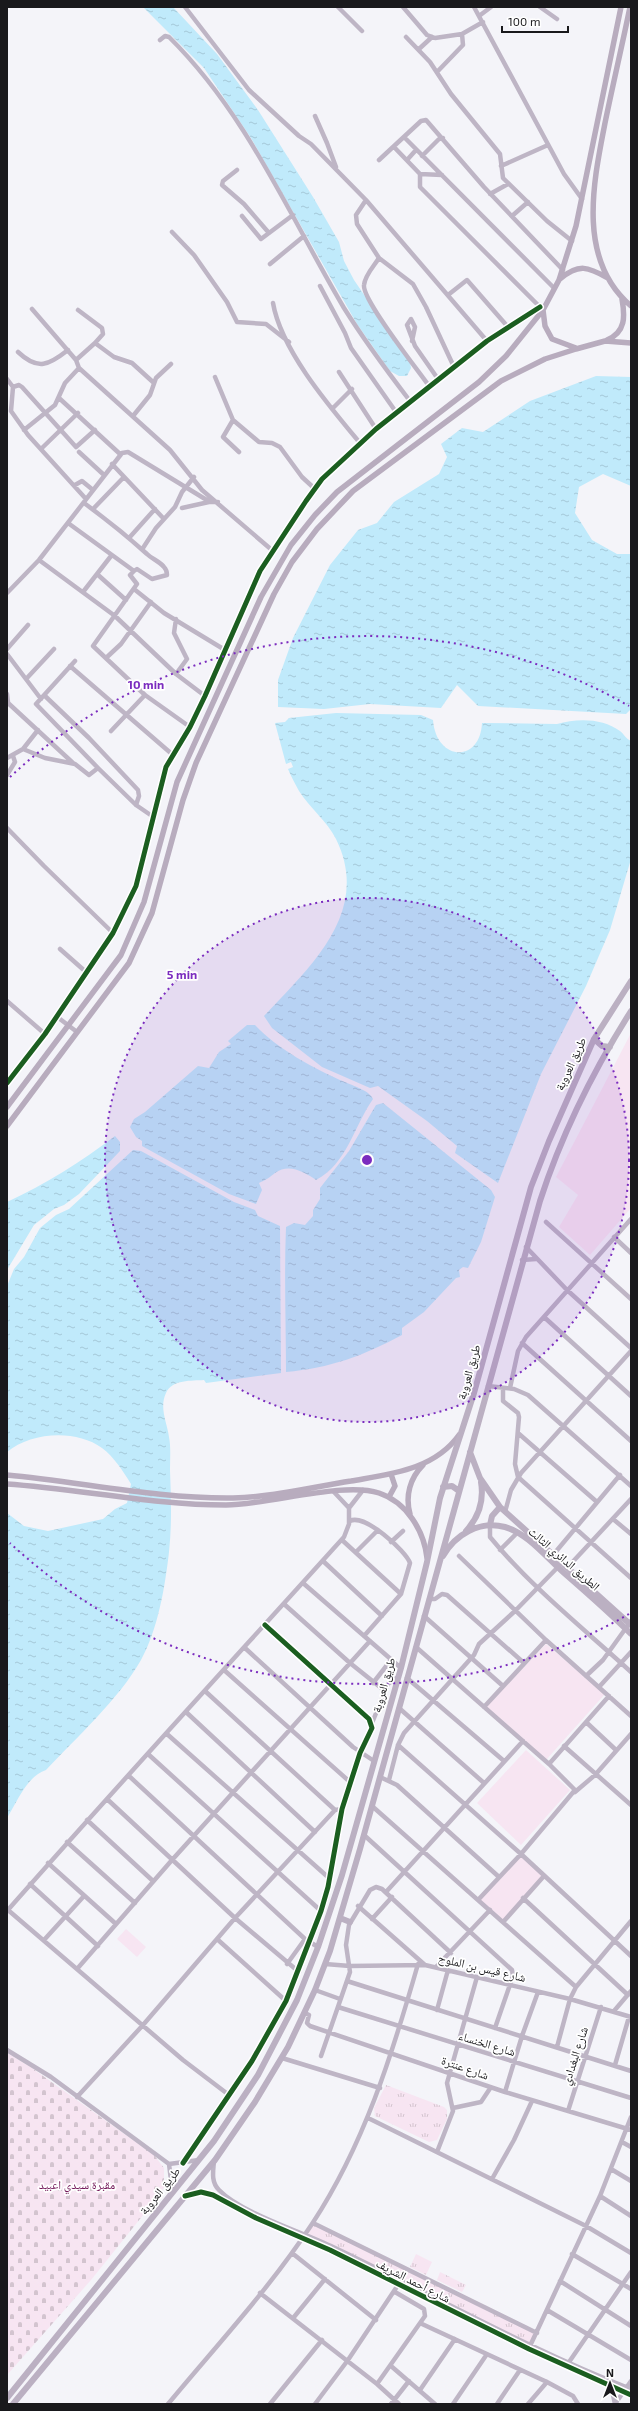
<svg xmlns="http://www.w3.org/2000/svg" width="638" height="2411" font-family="'Exo 2','Noto Naskh Arabic',sans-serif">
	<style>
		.grass { fill: url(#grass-tufts) }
		.cemetery { fill: url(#cemetery-stones) }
		.green { fill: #f7e5f2 }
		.water { fill: url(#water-ripples) }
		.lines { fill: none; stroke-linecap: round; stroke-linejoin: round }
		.minor { stroke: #beb5c5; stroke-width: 4.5 }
		.major { stroke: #b8acbe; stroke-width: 5.5 }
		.highway { stroke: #bbb0c2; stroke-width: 6 }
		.cycleway-casing { stroke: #fff; stroke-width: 8 }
		.cycleway { stroke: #1b5e20; stroke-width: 5 }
		.ring { fill: none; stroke: #7b2cbf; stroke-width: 2; stroke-dasharray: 2 4 }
		.labels { text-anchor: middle; stroke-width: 3.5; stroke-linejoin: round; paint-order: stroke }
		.street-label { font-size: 12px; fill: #19191c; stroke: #fff }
		.park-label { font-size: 12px; fill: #721658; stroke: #fff }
		.centre { fill: #7b2cbf; stroke: #fff; stroke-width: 2 }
		.ring-label { font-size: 12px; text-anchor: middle; font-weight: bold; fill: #7b2cbf; stroke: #fff; stroke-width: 3.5; stroke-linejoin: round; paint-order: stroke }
	</style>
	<defs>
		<pattern id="grass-tufts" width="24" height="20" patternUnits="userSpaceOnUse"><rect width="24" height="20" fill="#f7e5f2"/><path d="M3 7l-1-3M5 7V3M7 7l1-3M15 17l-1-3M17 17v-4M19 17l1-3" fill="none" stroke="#d3c4cf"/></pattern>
		<pattern id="cemetery-stones" width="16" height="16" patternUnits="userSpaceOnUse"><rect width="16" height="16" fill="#f7e5f2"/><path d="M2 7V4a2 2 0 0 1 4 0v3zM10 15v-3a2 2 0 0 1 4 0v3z" fill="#d3c4cf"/></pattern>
		<pattern id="water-ripples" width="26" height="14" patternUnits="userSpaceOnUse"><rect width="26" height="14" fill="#c0eafb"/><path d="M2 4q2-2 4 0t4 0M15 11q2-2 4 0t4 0" fill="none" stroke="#a4c8d7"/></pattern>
	</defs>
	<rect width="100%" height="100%" fill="#f4f4f9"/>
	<!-- grass -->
	<path class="grass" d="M386,2085L444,2107L447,2110V2119L437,2140L429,2142L375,2116L374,2108Z
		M313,2223L537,2333L531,2344L305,2234Z
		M416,2254L432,2262L426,2275L410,2267Z
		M440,2272L466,2285L462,2292L437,2280Z"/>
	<!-- cemetery -->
	<path class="cemetery" d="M7,2053L29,2066L154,2155L164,2168V2187L160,2194L91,2280L7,2375Z"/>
	<!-- green -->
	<path class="green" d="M631,1033V1208L590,1255L559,1227L578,1195L556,1177Z
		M546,1644L605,1694L546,1760L486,1707Z
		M526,1750L570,1790L521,1845L477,1803Z
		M521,1854L544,1876L504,1921L478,1900Z
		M126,1929L146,1947L137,1957L117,1939Z"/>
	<!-- water -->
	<path class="water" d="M143,7H173L217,54L258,110L313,197L339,242L344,261L354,280L410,362L411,368L407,376H399L390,371L357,324L251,138L204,68Z
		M596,376L631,377V486L603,474L579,487L575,513L592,540L617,554H631V709L626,714L478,706L457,685L441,708L370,704L324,709L278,707V680L293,638L330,565L358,530L377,523L394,502L439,474L447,457L441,444L462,428L483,432L530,401Z
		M336,713L421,715L433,720C436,761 480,764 482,723L557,724C577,718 603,718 620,731C624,734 626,739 631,741V859L610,930L586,986L541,1074L498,1183L455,1153L457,1146L427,1121L378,1086L370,1088L322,1067L272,1028L264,1016C310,967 372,912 336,839C327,821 310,808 299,791C295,784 291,776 288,769L293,767L291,762L286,764L275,723L285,722L289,718Z
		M247,1025H255C276,1048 316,1070 345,1082C353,1086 369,1090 373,1099C354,1126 347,1164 316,1180C304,1172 289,1163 275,1173C270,1177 266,1180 259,1183L262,1190L256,1204L229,1194L142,1146V1141L136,1137L130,1127L134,1119L145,1112L198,1066L209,1068L219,1052L231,1044L228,1041Z
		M383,1103L491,1190L495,1197L481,1242L468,1268L463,1267L459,1270L460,1277L456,1278L424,1312L402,1328V1335C363,1356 330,1368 286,1372C286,1324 284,1275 286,1227L294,1223L305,1225L313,1216V1210L320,1199V1188L349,1151L376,1105Z
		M115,1136L120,1142V1151L79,1194L64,1205L54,1209L34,1225L7,1270V1202C46,1184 81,1162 115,1136Z
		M133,1150L141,1151L234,1202L255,1210L258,1216L280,1226L281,1373L206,1383L204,1380C192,1381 172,1379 166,1393C159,1408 167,1422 169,1437C171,1447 170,1459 170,1470C171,1497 172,1525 169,1552C165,1587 158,1629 141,1660C119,1699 76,1738 46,1770C27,1776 17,1802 7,1818V1513L24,1526L48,1531L103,1519L115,1509L127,1503L131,1484C123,1471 114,1457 102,1448C76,1429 31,1432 7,1452V1286L14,1269L24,1257L40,1228L56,1215L69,1209Z"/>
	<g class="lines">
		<!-- minor -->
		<path class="minor" d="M185,7L249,90L299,136L311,144L366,200L487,341
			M338,7L362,31
			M403,7L427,35L435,38L462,34L483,22
			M474,7L564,174L582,199
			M540,7L557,19
			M479,16L491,7
			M406,37L430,62L451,94L500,154L503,178L547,221L572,241
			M160,40L165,36L169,37C247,114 289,215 344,308C364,340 387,371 410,401
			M419,49L432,37
			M437,72L463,45L462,34
			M315,116L327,143L336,167
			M404,137L554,288
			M394,147L420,174V187L542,309
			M422,156L439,139L443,138
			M379,160L421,121L426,120L484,187L563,270
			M407,160L416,150
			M501,166L548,145
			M237,170L223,181L222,185L244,204L269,233
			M420,174L442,175
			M490,194L508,184
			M366,200L356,215L357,224L379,258L413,284L426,307L454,367
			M242,216L261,239L293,215
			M512,216L528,202
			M172,232L194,255L227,302L237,322L266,324L289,342
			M379,258C374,266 365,275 364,285C362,300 418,370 429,386
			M270,264L304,236
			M320,286L345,333L351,348L396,412
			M448,295L467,280L508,327
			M273,303C281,350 330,407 360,443
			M32,309L76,360L79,368L170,450L202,490L273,551
			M78,310L102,328L103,334L95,343
			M412,341L415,327L411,319L407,325L415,346L438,379
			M18,352C38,371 49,365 68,350
			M76,360L95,343L114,357L132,363L154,383
			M339,372L376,429
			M215,377L233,420L259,442L272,443L280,447L302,477L315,489
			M7,379L13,387L11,411L28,435L86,499
			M13,387L19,385L22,387L76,447L95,430
			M59,398L120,454
			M332,409L352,389
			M133,416L150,395L156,378L171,364
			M233,420L223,437L239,452
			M24,430L55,405L65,383L79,368
			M42,448L78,413
			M79,452L104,475
			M112,464L164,519
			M75,485L82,481L93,490
			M182,508L209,502
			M93,509L124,477
			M68,523L134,571L137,569L152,579L167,575C167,572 167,570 164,567C159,561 152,559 147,554C127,536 106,519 84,503
			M129,538L155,509
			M143,548L156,528L175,507L182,492L194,477
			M39,560L115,616L176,674L205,696
			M134,571L130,575L137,584L93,646L145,695L190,727
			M97,574L126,600
			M134,589L164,613L225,650
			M83,592L111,556
			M7,593L39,560L122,453L128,452L210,502H218
			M176,619L174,633L187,659L176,674
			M7,649L28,625
			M7,654L41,699
			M106,658L121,644L151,602
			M75,661L36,704L98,768
			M70,666L173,755
			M27,678L54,649
			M7,694L8,702
			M45,696L89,738L138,790L139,796L136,805
			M7,702L73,763
			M111,731L145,695
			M23,749L45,758L75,764L89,775L98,768L136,805L152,816
			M7,758L23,749L38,730
			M7,775L15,762L13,756
			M7,828L44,866L113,933
			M60,949L86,972
			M7,1001L45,1034
			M56,1016L77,1032
			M7,1083L45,1034L113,933L136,886L166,767L190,727L205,696L260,571L306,501L322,479L376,429L487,341L540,307
			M546,1222L631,1299
			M614,1237L631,1253
			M526,1247L567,1290L631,1348
			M522,1260L536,1259
			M544,1317L631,1396
			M522,1343L631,1441
			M488,1386L514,1389L528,1395L631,1486
			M503,1388V1401L518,1413L519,1417L515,1464L518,1477L631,1578
			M510,1388L518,1351L526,1337L631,1219
			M518,1433L597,1502
			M349,1508L363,1490
			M505,1512L511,1490L521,1473L631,1351
			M613,1519L631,1534
			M350,1521C364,1513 406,1551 410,1563L401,1594L364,1636
			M490,1525V1537C531,1587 583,1628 631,1672
			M342,1540L401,1594
			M391,1542L403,1531
			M500,1550L517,1533
			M356,1552L378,1530
			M553,1555L620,1475
			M459,1556L546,1640L631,1716
			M323,1561L382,1616
			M567,1568L631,1499
			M303,1583L401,1668
			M429,1599H435L442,1594L447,1595L524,1663
			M284,1604L350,1663L385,1691
			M424,1616L503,1686
			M416,1647L549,1764L575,1790L521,1854L478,1900
			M245,1648L353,1747L374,1761
			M224,1670L350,1782
			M586,1676L603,1660L631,1621
			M407,1678L504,1761
			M373,1683L391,1660
			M599,1687L631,1652
			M205,1691L335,1810
			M484,1707L546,1640
			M399,1708L484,1783
			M186,1712L315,1832
			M586,1722L616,1750
			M372,1723L388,1684L398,1677
			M167,1734L329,1878
			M398,1745L521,1854L631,1956
			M564,1746L631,1805
			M148,1754L321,1911
			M549,1764L609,1696
			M129,1776L305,1939L318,1947
			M380,1777L397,1785L499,1877
			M389,1780L398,1745L404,1733L474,1655L479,1644L515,1611L558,1567
			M575,1792L595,1775L631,1734
			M107,1799L235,1918L299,1972
			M372,1806L576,1987
			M87,1820L153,1881
			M364,1835L512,1970L513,1976L495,2028
			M67,1842L135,1903
			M48,1863L116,1924
			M30,1884L98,1946
			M386,1892L523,1741
			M523,1898L628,1995
			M358,1906L425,1965
			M8,1910L183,2060L229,2095
			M7,1911C118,1785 231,1662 344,1537L349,1524V1508L334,1492
			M372,1919L392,1897
			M504,1921L544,1876
			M217,1939L286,2001
			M44,1940L84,1896
			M287,1964L305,1939
			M325,1964L350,1966L425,1965L570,1999L631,2017
			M436,1967L490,1910
			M77,1969L172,1860L370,1641
			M347,1981L631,2071
			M315,1990L340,1999
			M338,2007L631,2098
			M437,2010L448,1970
			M614,2011L631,1991
			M305,2013L309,2015L307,2023L310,2026L505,2092L631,2130
			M557,2047L570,1999L576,1987L631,1921
			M7,2050L51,2077L169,2164L199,2160
			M321,2056L350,1972L346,1945L349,1925L370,1890L376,1887L382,1889L451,1953
			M282,2058L380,2088
			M615,2065L629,2017
			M505,2092L522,2036L538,1992
			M77,2097L143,2025L235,1918L335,1810L342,1809
			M453,2108L481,2102L491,2087
			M568,2111L601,2007
			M368,2118L586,2226L631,2253
			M622,2142L631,2147
			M437,2152L453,2111L447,2083L477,1977
			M214,2161C213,2172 211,2182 219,2190C241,2213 303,2232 333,2247C432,2294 528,2349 631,2389
			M183,2163L252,2061L286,2001L321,1911L328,1887L342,1809L360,1753L372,1728L369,1719L265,1625
			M169,2164L171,2180L170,2196
			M611,2169L631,2181
			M492,2179L514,2140L532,2101
			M187,2195L201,2192L213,2195L256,2218L330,2250L529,2349L631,2395
			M600,2196L631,2216
			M313,2223L537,2333
			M292,2253L376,2320
			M572,2254L631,2289
			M560,2281L631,2326
			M260,2293L377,2384L399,2404
			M547,2310L631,2360
			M294,2317L325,2279
			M422,2324L547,2382L573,2396L578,2404
			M530,2346L600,2196L631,2117
			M567,2365L631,2272
			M391,2366L435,2404
			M377,2384L425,2316L424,2309L395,2292
			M611,2386L615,2404
			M420,2390L455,2339
			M168,2404C217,2345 270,2288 312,2224C364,2145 392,2055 418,1964
			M270,2404L322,2340
			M315,2404L348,2360L400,2282
			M391,2404L409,2381
			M453,2404L487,2354
			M497,2404L520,2370
			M528,2404L547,2382
			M615,2404L631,2381"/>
		<!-- major -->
		<path class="major" d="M630,7C622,46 613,84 605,123C593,184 577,260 631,306
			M560,279C579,263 588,267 608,278
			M543,310L545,326L552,339L576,348
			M607,340C626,332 625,316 622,299
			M7,1107L121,955L144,902L177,782L261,597L291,545L315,515L337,492L479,382L506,356L543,310L559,280L576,226L621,7
			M7,1126L129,963L152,913L183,800L196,763L274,594L292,562L317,529L353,491L501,381L545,359L576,349L605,341L631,343
			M7,1475C82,1482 158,1499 233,1498C273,1497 312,1487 351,1481C390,1474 434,1470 459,1435
			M7,1484C80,1489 153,1505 226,1505C269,1505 343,1481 379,1493C406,1502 424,1530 427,1558
			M389,1497L395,1486L391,1474
			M410,1514C405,1496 410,1478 423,1465"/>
		<!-- highway -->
		<path class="highway" d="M594,1039L602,1046L610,1047
			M470,1452L480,1478L500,1507L631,1625
			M443,1487L452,1486L459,1491
			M490,1525L492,1516L500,1507
			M466,1531C479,1517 484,1500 481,1482
			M443,1556C455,1535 479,1520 505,1527C527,1533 546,1557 563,1572C586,1592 609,1612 631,1634
			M340,1918L350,1922
			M7,2398L214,2141L258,2075L297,2000L318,1947L342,1875L401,1668L427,1562L440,1498L474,1393L531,1187L549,1141L594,1039L631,981
			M13,2404L215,2160L255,2102L288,2047L315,1990L330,1951L360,1849L540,1201C562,1133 593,1071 631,1011"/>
		<!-- cycleway casing -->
		<g class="cycleway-casing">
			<path id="cycleway" d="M7,1083L45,1034L113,933L136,886L166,767L190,727L205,696L260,571L306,501L322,479L376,429L487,341L540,307
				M183,2163L252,2061L286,2001L321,1911L328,1887L342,1809L360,1753L372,1728L369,1719L265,1625
				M185,2196L201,2192L213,2195L256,2218L330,2250L529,2349L631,2395"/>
		</g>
		<!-- cycleway -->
		<use href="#cycleway" class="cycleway"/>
	</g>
	<!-- distance rings -->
	<circle cx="367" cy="1160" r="262" fill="#7b2cbf" fill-opacity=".12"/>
	<g class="ring">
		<circle cx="367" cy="1160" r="262"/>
		<path d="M629 1614A524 524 0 0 1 10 1543M10 777A524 524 0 0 1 629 706"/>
	</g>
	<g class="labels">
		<!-- street labels -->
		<g class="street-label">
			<text transform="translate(571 1064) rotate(-65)" y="4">طريق العروبة</text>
			<text transform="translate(469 1372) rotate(-74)" y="4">طريق العروبة</text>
			<text transform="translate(564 1559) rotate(41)" y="4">الطريق الدائري الثالث</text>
			<text transform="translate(384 1685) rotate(-74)" y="4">طريق العروبة</text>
			<text transform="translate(482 1968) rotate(13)" y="4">شارع قيس بن الملوح</text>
			<text transform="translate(487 2044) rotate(17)" y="4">شارع الخنساء</text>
			<text transform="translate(575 2056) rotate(-72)" y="4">شارع البغدادي</text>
			<text transform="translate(465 2068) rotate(19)" y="4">شارع عنترة</text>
			<text transform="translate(160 2191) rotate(-51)" y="4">طريق العروبة</text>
			<text transform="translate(413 2281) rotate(27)" y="4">شارع أحمد الشريف</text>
		</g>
		<!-- park labels -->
		<g class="park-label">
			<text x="77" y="2189">مقبرة سيدي اعبيد</text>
		</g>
	</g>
	<circle cx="367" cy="1160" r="6" class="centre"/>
	<g class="ring-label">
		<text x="146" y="689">10 min</text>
		<text x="182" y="979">5 min</text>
	</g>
	<!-- border -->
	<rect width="638" height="2411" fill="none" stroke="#19191c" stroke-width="16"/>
	<!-- north arrow -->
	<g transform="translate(610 2383)" stroke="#ffffff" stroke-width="3" paint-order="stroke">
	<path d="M0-3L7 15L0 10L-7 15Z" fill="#19191c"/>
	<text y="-6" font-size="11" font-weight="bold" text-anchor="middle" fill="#19191c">N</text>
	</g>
	<!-- scale -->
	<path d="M502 26v6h66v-6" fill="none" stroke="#19191c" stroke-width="2"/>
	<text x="508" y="26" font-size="12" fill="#19191c" stroke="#ffffff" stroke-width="3" paint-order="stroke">100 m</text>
</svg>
